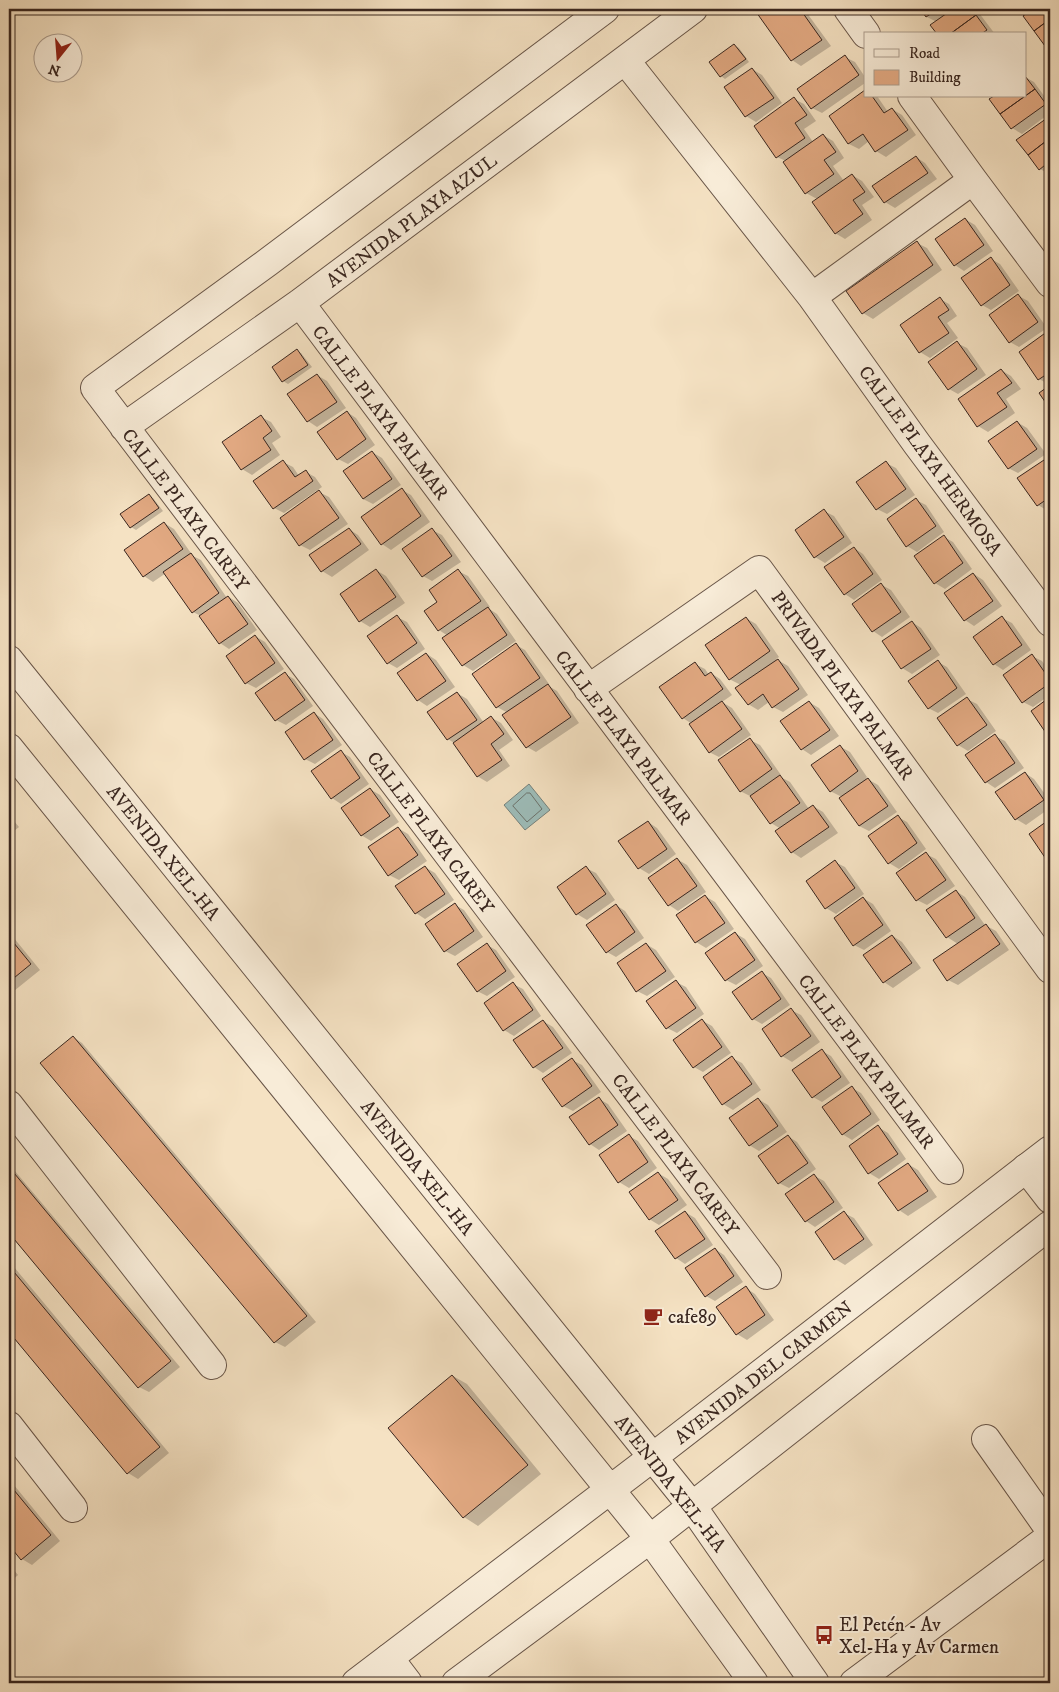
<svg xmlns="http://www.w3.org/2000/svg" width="1059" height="1692" font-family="'IM FELL DW Pica',serif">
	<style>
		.water { fill: #9dbdba; stroke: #75817c }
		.shadow { fill: #0003 }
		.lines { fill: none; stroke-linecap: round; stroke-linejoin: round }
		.shore { stroke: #6b726c; stroke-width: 1 }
		.building { fill: #e3aa83; stroke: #39261f }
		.minor-casing { stroke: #685548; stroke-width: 30 }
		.tertiary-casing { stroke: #685548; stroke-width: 30 }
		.minor { stroke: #f8ecd8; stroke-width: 28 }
		.tertiary { stroke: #f8ecd8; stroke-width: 28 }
		.labels { text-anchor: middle; stroke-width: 4; stroke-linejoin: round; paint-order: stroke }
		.street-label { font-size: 19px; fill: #39261f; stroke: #f8ecd8 }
		.poi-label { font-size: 19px; fill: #39261f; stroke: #f8ecd8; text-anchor: start }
	</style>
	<rect width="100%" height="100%" fill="#f5e2c3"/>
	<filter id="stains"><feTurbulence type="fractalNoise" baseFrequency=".004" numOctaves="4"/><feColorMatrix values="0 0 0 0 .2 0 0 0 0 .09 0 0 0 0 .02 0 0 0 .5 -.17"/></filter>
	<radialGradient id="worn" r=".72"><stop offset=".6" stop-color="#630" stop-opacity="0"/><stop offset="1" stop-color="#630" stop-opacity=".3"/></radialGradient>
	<!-- water -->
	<path class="water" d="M529,784L550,810L525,830L504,805Z"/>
	<!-- shadow -->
	<path class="shadow" d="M755,9H804L831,46L801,66L792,60Z
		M921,9H976L995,34H938L937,22L927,17Z
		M1036,9H1050V48L1046,45L1025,17Z
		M734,45L739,48L749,62L725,79L721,76Z
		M845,57L855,62L865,77V83L822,113L812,108Z
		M752,69L762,75L782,103L756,122L746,116Z
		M1025,77L1034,82L1050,104V113L1022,134L1012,128L991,100L993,98L989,96H1025Z
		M865,92V96H877L888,112L892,109L902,115L916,135L886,157L876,151L869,141L859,149L849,144L830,117Z
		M794,99L804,104L816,121L804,129L813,142L823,135L833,141L844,158L833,166L844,181L852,175L862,181L874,197L862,205L872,220L845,239L835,233L817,199L806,193L786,161L777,157Z
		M1050,117V173L1049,174L1040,169L1018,141Z
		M916,157L925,163L937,179L895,208L885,202Z
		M965,219L975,225L993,251L964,271L955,265Z
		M917,243L927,248L942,270L873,319L863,313L848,291Z
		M991,259L1000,264L1019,291L991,310L982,305Z
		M1019,296L1028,301L1047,328L1019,347L1010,342Z
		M940,299L949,304L957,316L947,323L958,338L930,358L920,352Z
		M1048,333L1050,334V385L1039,379Z
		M957,343L967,348L986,375L958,394L949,389Z
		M297,351L301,353L312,367L288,384L283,381L273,367Z
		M1001,370L1011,376L1021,389L1006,399L1015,413L988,432L978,426L959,400Z
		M317,375L327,381L346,408L317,427L308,421Z
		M347,412L356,418L375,445L348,464L338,459Z
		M261,417L271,422L281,437L272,443L280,455L252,475L242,469L223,443Z
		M1017,422L1027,428L1046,454L1018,473L1008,468Z
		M372,452L382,458L401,485L373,504L363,499Z
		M1047,459L1050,461V509L1048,511L1038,505Z
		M283,462L293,467L299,476L306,472L315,477L322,487L284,513L274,508Z
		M886,463L896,468L915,495L887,514L877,509Z
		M402,490L411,495L430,522L391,550L382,544Z
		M319,492L329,497L348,524L310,550L300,545Z
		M149,495L153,498L163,511L136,530L131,527L122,514Z
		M916,500L926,505L944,532L917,552L907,546Z
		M824,511L834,516L852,543L825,563L815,557Z
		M164,523L174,529L193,556L201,560L227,598L229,597L238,603L257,630L229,649L220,643L201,616L193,612L166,573L153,582L144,576Z
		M349,529L358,535L369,550L332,577L322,571Z
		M432,530L442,535L461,562L432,581L423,576Z
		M944,537L953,542L972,569L945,589L935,583Z
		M854,548L863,554L882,580L854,600L845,594Z
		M376,570L386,576L405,603L370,627L360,621L341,595Z
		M458,571L468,576L490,607L488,608L497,614L516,641L473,671L463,665L444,638L448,636L439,630V602Z
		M974,574L983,580L1002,606L974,626L965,620Z
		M882,585L891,590L910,617L882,637L873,631Z
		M397,617L407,622L425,649L397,668L388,663Z
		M746,618L756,624L779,657L776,659L788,666L808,695L783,712L773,707L769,702L758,710L748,704L741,685L729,679Z
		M1002,618L1012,623L1031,650L1003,670L994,664Z
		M912,622L921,628L940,655L912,674L902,668L883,641Z
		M255,636L265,642L284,669L256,688L246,683Z
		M516,645L525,650L549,684L547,685L557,691L579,723L536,752L527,747L508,713L497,707Z
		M427,654L436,660L455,687L427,706L418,700Z
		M1032,656L1042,661L1050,673V695L1033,707L1023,702Z
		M938,662L947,667L966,694L938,713L928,708Z
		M695,664L705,669L709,675L711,673L720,679L732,695L722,702L732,708L751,735L719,757L709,752L692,724L683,718Z
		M285,674L294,679L313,706L286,725L276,720Z
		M457,693L467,699L484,723L492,718L501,723L513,740L499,750L510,766L487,782L477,776L454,743L448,739Z
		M967,699L977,704L996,731L968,751L958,745Z
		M809,702L819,708L839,736L811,755L802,749Z
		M314,713L323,719L342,745L315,764L305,759Z
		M995,736L1005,741L1024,768L995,788L986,782Z
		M750,740L760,745L781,775L779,776L790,782L809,809L813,806L823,812L838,833L801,858L792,852L781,829L771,823L751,795L750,796L740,791Z
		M841,747L850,752L867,777L866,778L878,785L897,812L869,831L859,826L842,797L830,791Z
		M341,752L350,757L369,784L341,804L332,798Z
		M1025,773L1034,779L1050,801V808L1026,825L1016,819Z
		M370,789L380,795L399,822L371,841L361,835Z
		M9,815L19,827L9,835Z
		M898,817L907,822L926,849L899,869L889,863Z
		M648,822L657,828L676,854L649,874L639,868Z
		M398,828L408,834L427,861L399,880L389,875Z
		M926,854L936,859L955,886L927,905L917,900Z
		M677,859L687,865L706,892L678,911L669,905Z
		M835,862L845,867L864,894L836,914L826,908Z
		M425,867L435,873L454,900L425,919L416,913Z
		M586,868L596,873L615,900L587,920L577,914Z
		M956,891L965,897L985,925L996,931L1009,950L958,985L948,980L958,944L947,937Z
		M705,896L715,902L734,929L706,948L696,942L678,916Z
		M863,898L873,904L891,931L864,950L854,945Z
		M455,905L464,910L483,937L455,956L445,951Z
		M616,905L625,911L644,938L616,957L607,952Z
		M9,932L40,970L9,995Z
		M735,933L745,939L763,966L736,985L726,980Z
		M893,936L902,942L921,968L893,988L884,982Z
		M646,944L656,950L675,977L647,996L637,991Z
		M487,945L496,950L515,977L487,996L477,991Z
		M762,973L771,978L790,1005L762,1024L753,1019Z
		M676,982L686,987L704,1014L677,1033L667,1028Z
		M513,984L523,989L541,1016L514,1036L504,1030Z
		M791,1010L801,1015L820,1042L792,1062L782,1056Z
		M543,1021L553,1027L572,1053L543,1073L534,1067Z
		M703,1021L712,1026L731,1053L703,1072L694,1067Z
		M73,1037L82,1043L316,1322L285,1347L275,1342Z
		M822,1051L831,1056L850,1083L822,1102L813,1097Z
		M732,1058L742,1063L761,1090L733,1110L723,1104Z
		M572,1060L582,1065L601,1092L573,1111L563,1106Z
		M852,1088L861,1093L880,1120L852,1140L842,1134Z
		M599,1099L608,1104L627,1131L599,1150L590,1144Z
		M758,1099L768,1105L787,1132L759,1151L749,1145Z
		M878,1127L888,1133L906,1159L879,1179L869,1173Z
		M629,1136L638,1141L657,1168L629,1188L619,1182Z
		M788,1136L797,1142L816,1169L789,1188L779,1183Z
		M9,1164L180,1367L149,1392L139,1387L9,1231Z
		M908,1164L918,1170L937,1197L908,1216L899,1210Z
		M658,1173L668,1179L687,1205L659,1225L649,1219Z
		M815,1176L824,1181L843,1208L815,1227L806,1221Z
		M685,1212L695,1218L713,1245L685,1264L676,1258Z
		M844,1213L854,1218L873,1245L845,1265L835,1259Z
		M715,1249L724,1255L743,1282L715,1301L706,1296Z
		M9,1261L169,1453L138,1479L128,1473L9,1330Z
		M746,1288L755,1294L774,1320L747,1340L737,1334Z
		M453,1376L467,1384L541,1474L478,1526L464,1517L390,1428Z
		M9,1479L60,1541L32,1565L22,1559L9,1543Z
		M9,1564L18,1575L9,1583Z"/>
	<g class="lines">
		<!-- shore -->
		<path class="shore" d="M527,793H530L542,809L527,822L513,806Z"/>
	</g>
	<!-- building -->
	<path class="building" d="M754,9H800L822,40L791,61Z
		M920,9H938L926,17Z
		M953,9H972L976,15L950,34H937L930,25Z
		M1033,9H1050V19L1034,31L1023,16Z
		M976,15L987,30L981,34H950Z
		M1050,19V42L1045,46L1034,31Z
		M734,44L746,59L720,77L709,62Z
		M845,55L859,75L811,109L797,89Z
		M752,68L774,98L745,117L724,87Z
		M1025,76L1035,89L1000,114L989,99L994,96H1025Z
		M1035,89L1046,104L1011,129L1000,114Z
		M865,90V96H872L884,113L892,108L908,130L875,152L863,134L848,144L829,116Z
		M794,97L807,115L795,123L805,138L776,158L754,126Z
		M1050,116V138L1028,155L1016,140Z
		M823,134L836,152L824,160L834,174L805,194L783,162Z
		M1050,138V161L1039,170L1028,155Z
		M916,156L928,173L884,203L872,186Z
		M852,174L865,192L853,200L863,214L835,234L812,202Z
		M965,218L984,245L954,266L935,239Z
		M917,241L933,265L862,314L846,291Z
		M991,257L1010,285L981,306L961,278Z
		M1018,294L1038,322L1009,343L989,315Z
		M940,297L949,310L938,317L949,333L919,353L900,325Z
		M1048,331L1050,334V372L1038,380L1019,352Z
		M957,341L977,369L948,390L928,362Z
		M297,349L308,365L282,382L272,367Z
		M1001,369L1012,383L997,393L1007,407L977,427L958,399Z
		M317,374L337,402L307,422L287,394Z
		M1050,385V409L1039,393Z
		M347,411L366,439L337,460L317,432Z
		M261,415L272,431L263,438L271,450L241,470L222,442Z
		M1017,421L1037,449L1008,469L988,441Z
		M372,451L392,479L363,499L343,471Z
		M1047,458L1050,463V497L1037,506L1017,478Z
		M283,460L295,477L306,470L313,481L273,509L253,481Z
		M886,461L906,489L876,510L856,482Z
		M402,488L421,516L381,545L361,517Z
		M319,490L339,518L299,546L280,518Z
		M149,494L159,508L130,528L120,514Z
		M916,498L936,526L906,547L887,519Z
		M824,509L844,537L814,558L795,530Z
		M164,522L183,549L143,577L124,550Z
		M349,528L361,544L321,572L309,555Z
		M432,528L452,556L422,577L402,549Z
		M944,535L963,563L934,584L914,556Z
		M854,547L873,574L844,595L824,567Z
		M191,553L219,593L192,613L163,572Z
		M376,569L396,597L359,622L340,594Z
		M458,569L481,601L438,631L424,611L437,602L429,590Z
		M973,573L993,601L964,621L944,593Z
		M881,583L901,612L872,632L852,604Z
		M228,596L248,624L219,644L199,616Z
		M488,607L507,635L462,666L442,638Z
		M397,615L417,643L387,664L367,636Z
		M1002,616L1022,645L993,665L973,637Z
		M746,617L770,651L729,680L705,645Z
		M912,621L931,649L901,669L882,641Z
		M255,635L275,663L245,684L226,656Z
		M516,643L540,678L496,708L472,674Z
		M426,653L446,681L417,701L397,673Z
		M1032,654L1050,680V683L1022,703L1003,675Z
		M778,659L799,689L772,708L763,694L748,705L735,688Z
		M938,660L957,688L928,709L908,681Z
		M695,662L705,676L711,672L723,689L682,719L659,687Z
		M285,672L305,700L275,721L255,693Z
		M548,684L571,717L526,748L502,715Z
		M457,692L477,720L447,740L427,712Z
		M967,697L987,725L957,746L937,718Z
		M1050,697V739L1031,711Z
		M722,701L742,729L709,753L689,724Z
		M809,701L830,730L801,750L780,721Z
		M314,712L333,740L304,760L285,732Z
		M491,716L504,734L491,744L502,760L477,777L453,743Z
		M995,734L1015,763L985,783L965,755Z
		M750,738L772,769L740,792L718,760Z
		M840,745L858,771L830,792L811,765Z
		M341,750L360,778L331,799L311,771Z
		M1025,772L1044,800L1015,820L995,792Z
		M780,775L800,803L770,824L750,796Z
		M868,778L888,806L859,826L839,798Z
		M370,788L390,816L361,836L341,808Z
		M813,805L829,827L791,853L775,831Z
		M898,815L917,843L888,864L868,836Z
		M1050,819V861L1048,862L1029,834Z
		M648,821L667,849L638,869L618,841Z
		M398,827L418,855L388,876L368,847Z
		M926,852L946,880L916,901L896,873Z
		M677,858L697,886L668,906L648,878Z
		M835,860L855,888L825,909L806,881Z
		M425,866L445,894L415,914L395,886Z
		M586,866L606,894L576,915L557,887Z
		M956,890L975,918L946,938L926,910Z
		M705,895L725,923L695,943L676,915Z
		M863,897L883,925L853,946L834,918Z
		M455,903L474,931L444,952L425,924Z
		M616,904L635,932L606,953L586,925Z
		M986,924L1000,944L947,981L933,960Z
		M735,932L755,960L725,981L705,953Z
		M892,935L912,963L883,983L863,955Z
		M9,937L31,964L9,982Z
		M487,943L506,971L477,992L457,964Z
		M646,943L666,971L636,992L617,963Z
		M762,971L781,999L752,1020L732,992Z
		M676,980L696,1008L666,1029L646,1001Z
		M513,982L533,1010L503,1031L484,1003Z
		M791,1008L811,1036L781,1057L762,1029Z
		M702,1019L722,1047L693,1068L673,1040Z
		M543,1020L563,1048L533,1068L513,1040Z
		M73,1036L307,1316L274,1343L40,1063Z
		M822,1049L841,1077L812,1098L792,1070Z
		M732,1056L752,1084L722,1105L703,1077Z
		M572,1058L592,1086L562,1107L542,1079Z
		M852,1086L871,1114L842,1135L822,1107Z
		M599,1097L618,1125L589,1145L569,1117Z
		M758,1098L778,1126L749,1146L729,1118Z
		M878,1125L898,1154L868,1174L849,1146Z
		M629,1134L648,1162L618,1183L599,1155Z
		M788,1135L808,1163L778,1184L758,1156Z
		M908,1163L928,1191L898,1211L878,1183Z
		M9,1167L171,1361L138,1388L9,1233Z
		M658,1172L678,1200L649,1220L629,1192Z
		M814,1174L834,1202L805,1222L785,1194Z
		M685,1211L705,1239L675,1259L655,1231Z
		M844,1211L864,1239L834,1260L815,1232Z
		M715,1248L734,1276L705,1297L685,1268Z
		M9,1266L160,1447L127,1474L9,1332Z
		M746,1286L765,1315L736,1335L716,1307Z
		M452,1375L528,1465L463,1518L388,1428Z
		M9,1484L51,1535L21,1560L9,1545Z"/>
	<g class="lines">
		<!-- minor casing -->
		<g class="minor-casing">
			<path id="minor" d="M605,9L268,262L95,388L767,1275
				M848,9L866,34
				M625,60L812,297L917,444L1050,622
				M912,96L973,180L1050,283
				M812,297L973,180
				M300,303L949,1170
				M124,427L300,303L693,9
				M588,689L759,570L1050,969
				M9,1105L212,1365
				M1026,1168L1050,1199
				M9,1426L73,1508
				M986,1439L1050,1530
				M389,1658L408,1683
				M854,1683L1050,1537"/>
		</g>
		<!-- tertiary casing -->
		<g class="tertiary-casing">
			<path id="tertiary" d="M9,660L692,1506L815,1683
				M9,748L650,1539L754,1683
				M356,1683L653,1457L1050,1150
				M456,1683L650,1539L1050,1225"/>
		</g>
		<!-- minor -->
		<use href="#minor" class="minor"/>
		<!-- tertiary -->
		<use href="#tertiary" class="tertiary"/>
	</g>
	<!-- icons -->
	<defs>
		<g id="cafe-bare" transform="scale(1.5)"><path d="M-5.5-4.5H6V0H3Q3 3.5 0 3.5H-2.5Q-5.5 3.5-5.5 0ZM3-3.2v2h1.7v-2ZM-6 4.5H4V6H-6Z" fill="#8f2418" stroke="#f8ecd8" stroke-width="2.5" paint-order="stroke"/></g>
		<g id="bus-bare" transform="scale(1.5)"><path d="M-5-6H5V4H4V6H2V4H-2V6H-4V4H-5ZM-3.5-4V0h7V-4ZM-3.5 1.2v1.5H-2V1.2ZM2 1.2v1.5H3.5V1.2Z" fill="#8f2418" stroke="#f8ecd8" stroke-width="2.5" paint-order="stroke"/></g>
	</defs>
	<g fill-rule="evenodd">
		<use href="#cafe-bare" x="653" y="1316"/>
		<use href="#bus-bare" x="824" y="1635"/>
	</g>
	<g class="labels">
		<!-- street labels -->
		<g class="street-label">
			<text transform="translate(411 220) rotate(-37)" y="7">AVENIDA PLAYA AZUL</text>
			<text transform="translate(381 412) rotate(53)" y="7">CALLE PLAYA PALMAR</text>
			<text transform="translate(931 460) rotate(54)" y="7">CALLE PLAYA HERMOSA</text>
			<text transform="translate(186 509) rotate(53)" y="7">CALLE PLAYA CAREY</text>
			<text transform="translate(843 685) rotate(54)" y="7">PRIVADA PLAYA PALMAR</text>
			<text transform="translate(624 737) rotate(53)" y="7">CALLE PLAYA PALMAR</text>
			<text transform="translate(431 832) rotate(53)" y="7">CALLE PLAYA CAREY</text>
			<text transform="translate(164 852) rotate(51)" y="7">AVENIDA XEL-HA</text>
			<text transform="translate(867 1061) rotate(53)" y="7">CALLE PLAYA PALMAR</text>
			<text transform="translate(676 1154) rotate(53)" y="7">CALLE PLAYA CAREY</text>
			<text transform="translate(418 1167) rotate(51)" y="7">AVENIDA XEL-HA</text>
			<text transform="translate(763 1372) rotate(-38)" y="7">AVENIDA DEL CARMEN</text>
			<text transform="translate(671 1483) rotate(52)" y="7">AVENIDA XEL-HA</text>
		</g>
		<!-- poi labels -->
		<g class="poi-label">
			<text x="668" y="1323">cafe89</text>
			<text x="839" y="1631">El Petén - Av<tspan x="839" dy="22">Xel-Ha y Av Carmen</tspan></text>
		</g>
	</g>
	<!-- margin -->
	<rect width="1059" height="1692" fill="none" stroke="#f5e2c3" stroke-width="30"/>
	<rect x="10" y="10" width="1039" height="1672" fill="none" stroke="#39261f" stroke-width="2.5"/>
	<rect x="15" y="15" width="1029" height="1662" fill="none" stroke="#39261f"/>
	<!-- legend -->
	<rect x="864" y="32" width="162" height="65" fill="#f8ecd8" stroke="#ac9d8e"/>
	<rect x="874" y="49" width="25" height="8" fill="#f8ecd8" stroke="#ac9d8e"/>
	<text x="909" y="58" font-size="15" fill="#39261f">Road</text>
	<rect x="874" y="70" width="25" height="15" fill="#e3aa83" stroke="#ac9d8e"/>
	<text x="909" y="82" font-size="15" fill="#39261f">Building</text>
	<!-- north arrow -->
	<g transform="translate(58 58) rotate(197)"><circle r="24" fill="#f8ecd8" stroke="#ac9d8e"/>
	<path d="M0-4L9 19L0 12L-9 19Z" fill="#8f2418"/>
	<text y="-8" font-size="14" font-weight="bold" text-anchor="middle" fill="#39261f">N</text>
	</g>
	<rect width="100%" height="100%" filter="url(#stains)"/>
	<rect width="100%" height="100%" fill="url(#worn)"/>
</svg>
